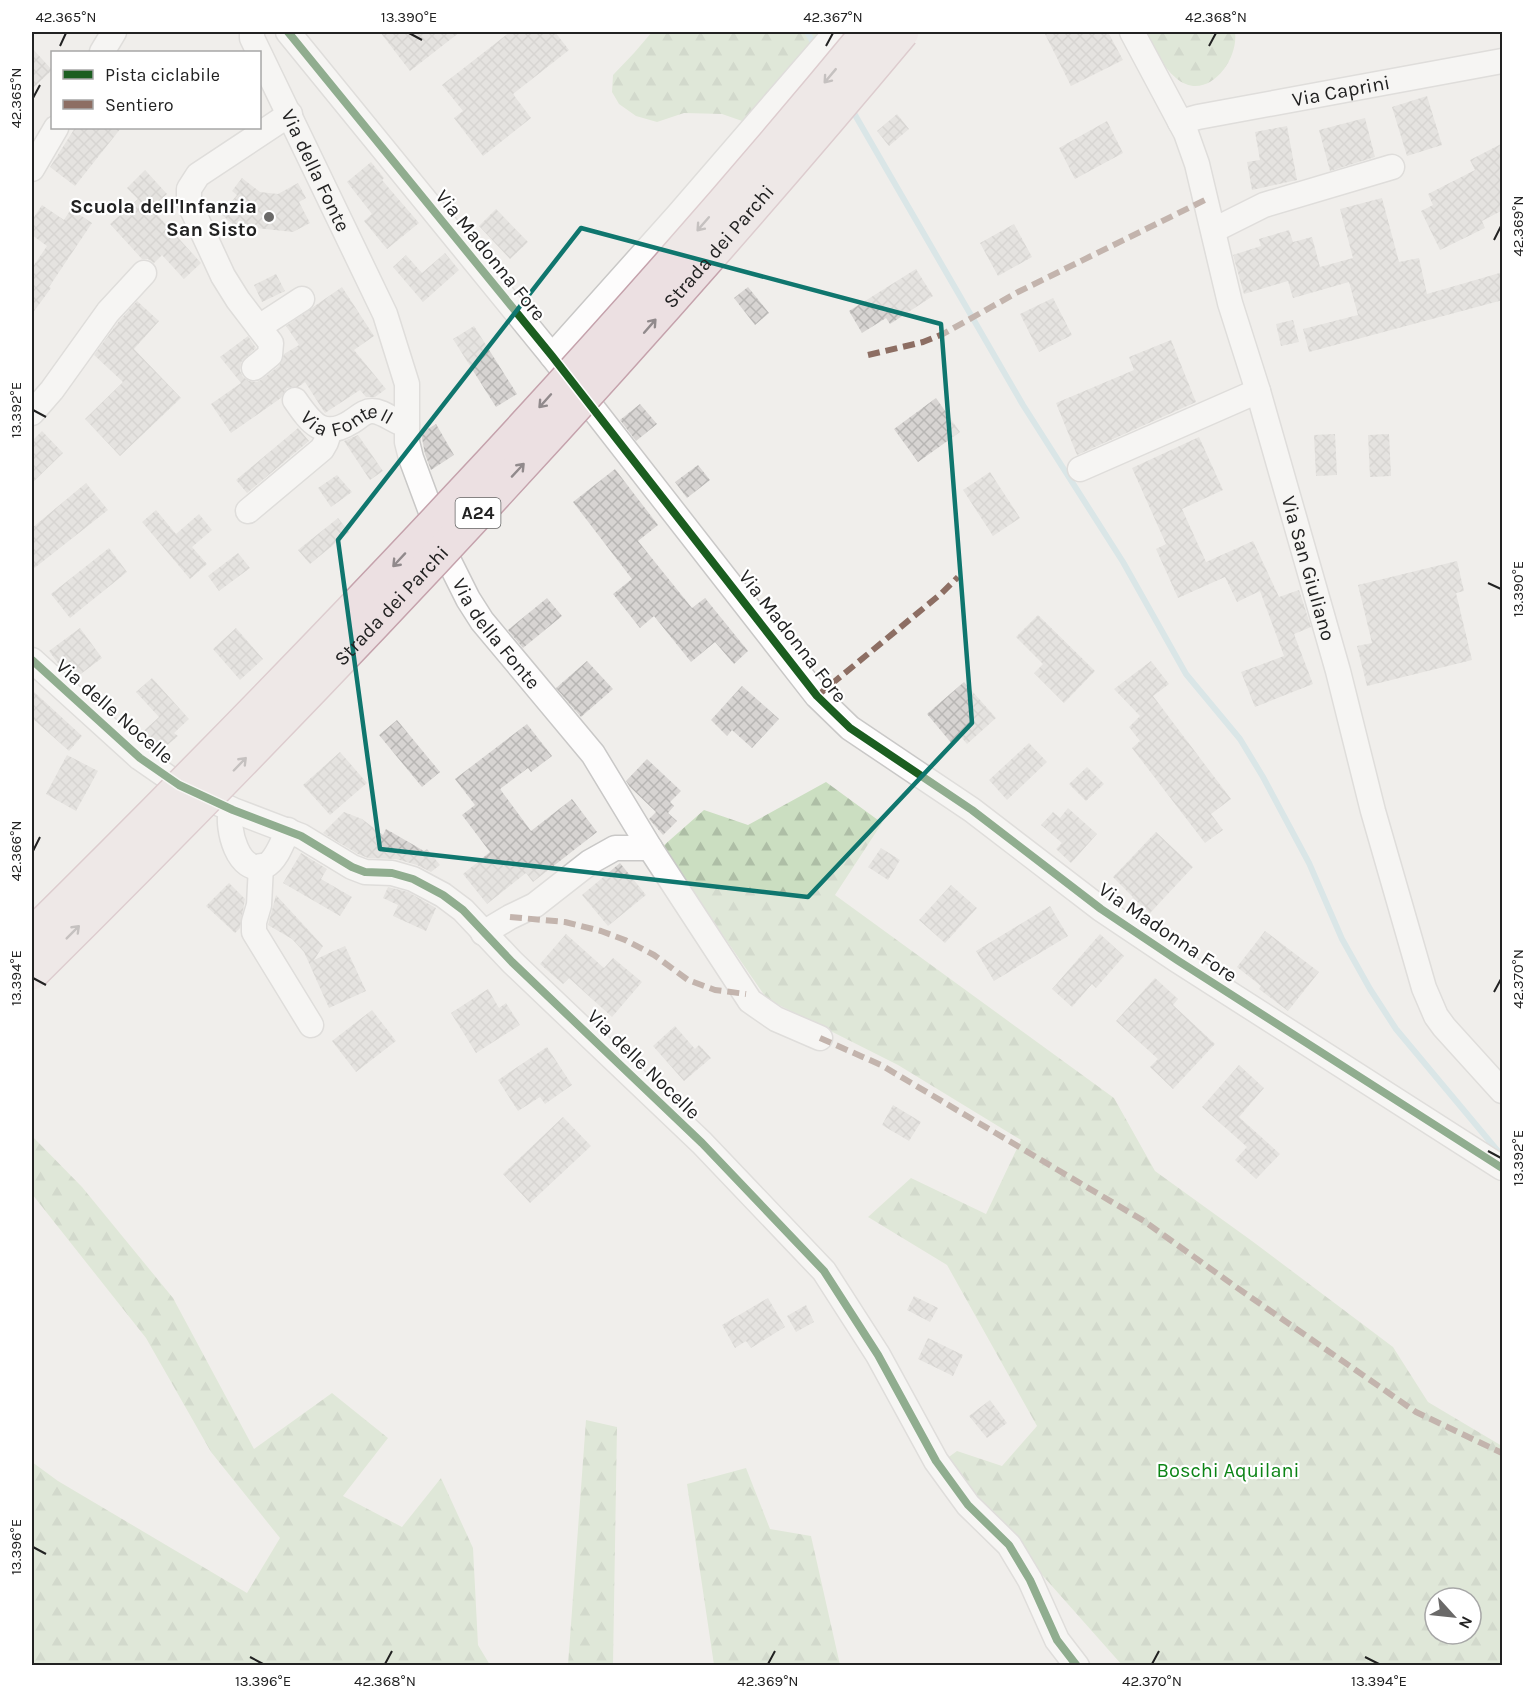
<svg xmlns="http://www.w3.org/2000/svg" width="1534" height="1697" font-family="Karla,sans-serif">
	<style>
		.forest { fill: url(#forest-firs); fill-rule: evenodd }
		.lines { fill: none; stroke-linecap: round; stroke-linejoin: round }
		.stream { stroke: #bfdbe3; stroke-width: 6 }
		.building { fill: url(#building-cross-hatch) }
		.minor-casing { stroke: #c9c8c7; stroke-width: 27 }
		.minor { stroke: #fdfcfc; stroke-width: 24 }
		.highway-bridge-casing { stroke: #c5a2ac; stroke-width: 36; stroke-linecap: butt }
		.highway-bridge { stroke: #ece0e2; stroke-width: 33 }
		.quiet { stroke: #8d6e63; stroke-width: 6; stroke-dasharray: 12 6; stroke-linecap: butt }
		.cycleway-casing { stroke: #fff; stroke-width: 11 }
		.cycleway { stroke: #1b5e20; stroke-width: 8 }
		.oneway { stroke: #918a8c }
		.marked { fill: none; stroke: #0f766e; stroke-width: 4.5; stroke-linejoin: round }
		.ticks { fill: none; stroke: #222; stroke-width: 2 }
		.poi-dot { fill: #6a6968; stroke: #fff; stroke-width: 2 }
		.labels { text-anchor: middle; stroke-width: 4.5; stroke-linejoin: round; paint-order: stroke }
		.shield { fill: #fff; stroke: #646464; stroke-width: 1.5 }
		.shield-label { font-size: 18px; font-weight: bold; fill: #222 }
		.street-label { font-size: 20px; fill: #222; stroke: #fff }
		.poi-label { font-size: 20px; font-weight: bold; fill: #222; stroke: #fff; text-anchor: end }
		.park-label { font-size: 20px; fill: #0c8416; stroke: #fff }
		.neatline { fill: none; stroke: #222; stroke-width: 2 }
		.ticks-label { font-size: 15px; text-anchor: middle; fill: #222 }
	</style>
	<defs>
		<pattern id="forest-firs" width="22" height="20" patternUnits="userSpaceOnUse" patternTransform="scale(1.5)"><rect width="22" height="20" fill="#cbdec1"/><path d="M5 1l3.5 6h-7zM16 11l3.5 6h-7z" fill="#aebea6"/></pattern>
		<pattern id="building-cross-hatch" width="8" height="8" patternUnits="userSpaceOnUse" patternTransform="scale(1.5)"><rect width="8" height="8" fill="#d7d4d2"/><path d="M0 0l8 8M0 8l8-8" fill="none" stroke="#b8b6b4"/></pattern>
	</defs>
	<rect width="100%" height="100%" fill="#f0eeeb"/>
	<!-- forest -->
	<path class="forest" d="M652,32H820L821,35L745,122L722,114L684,113L657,122L636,116L619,104L612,92L613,75L634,53Z
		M1146,32H1235C1239,61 1206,104 1176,78C1162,67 1155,47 1146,32Z
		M826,782L882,823L835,895L1114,1098L1155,1171L1252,1241L1393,1347L1428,1402L1502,1446V1665H1122L942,1462L957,1451L1002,1466L1037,1426L947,1265L868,1217L911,1178L986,1214L1021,1140L898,1065L767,999L662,847L704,810L748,825ZM1435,1598H1471V1634H1435Z
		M32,1136L82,1187L173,1298L254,1449L332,1393L388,1438L343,1496L402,1527L441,1478L473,1548L478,1645L490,1665H32V1462L58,1481L247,1593L280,1538L211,1452L146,1338L32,1194Z
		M586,1420L617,1427L613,1665H568Z
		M746,1468L770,1529L811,1536L840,1665H714L687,1484Z"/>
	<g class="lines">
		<!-- stream -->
		<path class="stream" d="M807,32L816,47
			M851,108L1023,405L1123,562L1186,674L1240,739L1263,777L1309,863L1342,939L1370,989L1396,1029L1502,1156"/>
	</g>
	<!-- building -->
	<path class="building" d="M380,32H460L410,71Z
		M510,32H555L569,50L513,94L531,118L483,156L454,118L463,111L442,85Z
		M1044,32H1108L1123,60L1071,86Z
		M32,48L52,70L32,89Z
		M1427,96L1442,145L1407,156L1392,107Z
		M897,114L909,129L889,146L877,131Z
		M1365,118L1375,157L1330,171L1319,130Z
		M1107,121L1123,153L1075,179L1059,148Z
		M1287,126L1297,180L1252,190L1247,162L1260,160L1255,132Z
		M75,128H121L75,186L50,167Z
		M1503,143V210L1482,221L1485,228L1440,250L1421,211L1433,205L1428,194L1475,170L1470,160Z
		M371,162L384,178L382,180L419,223L387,249L364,221L372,214L347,182Z
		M145,170L167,194L151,208L201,263L184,279L162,255L154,263L148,259H142L110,224L138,199L127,188Z
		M242,178L260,192L278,194L298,183L306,198L299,202L310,223L293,232L248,227L240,220L235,226L221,214L237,195L232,191Z
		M1382,198L1399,262L1419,258L1427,294L1503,272V300L1309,352L1303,329L1358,315L1349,282L1293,298L1288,281L1244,294L1233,255L1261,246L1259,239L1289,230L1293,242L1312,237L1320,267L1353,258L1340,209Z
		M42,205L64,220L71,209L92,223L49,287L51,288L32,314V268L47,246L32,235V220Z
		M496,209L528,242L510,259L479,226Z
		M1014,224L1032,257L998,276L980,243Z
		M445,253L459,270L423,302L393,267L406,255L422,273Z
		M916,269L933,296L890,324L886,318L862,333L849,311Z
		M276,274L285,291L262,302L254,285Z
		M342,287L374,336L354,350L386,389L375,397H366L360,390L325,413L305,382L298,387L287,388L281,398L231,433L211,404L241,383L220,357L248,336L256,348L241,362L240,371L243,377L249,381L257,382L262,379L279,366L284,354L299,345L286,326Z
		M748,287L769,313L755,325L734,298Z
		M1053,298L1072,335L1039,352L1020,314Z
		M137,301L159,321L134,349L181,398L120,456L85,419L123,382L94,355L119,321Z
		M1293,320L1299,342L1281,346L1276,324Z
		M474,326L517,394L496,407L453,339Z
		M1171,340L1196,402L1077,455L1056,403L1134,370L1129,357Z
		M936,398L960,432L918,462L894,429Z
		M640,404L657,424L636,441L620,420Z
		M436,424L454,455L431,470L425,454L421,433Z
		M298,428L309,441L247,493L236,480Z
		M42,431L63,453L32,483V441Z
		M1335,434L1337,475L1316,476L1314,435Z
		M1389,434L1391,476L1370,477L1368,435Z
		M358,435L383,471L370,480L344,441Z
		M1199,437L1223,490L1182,509L1206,562L1253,541L1279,597L1299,590L1311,627L1294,634L1313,684L1255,707L1241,672L1284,656L1260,591L1237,602L1225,577L1178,598L1156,549L1166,544L1132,468Z
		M698,465L710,480L687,498L675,482Z
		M615,469L658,525L638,541L692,608L705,598L748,651L734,664L715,642L691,662L654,616L640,628L613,594L632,579L573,502Z
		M990,472L1020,518L993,536L963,490Z
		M337,475L352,492L331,507L318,488Z
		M86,483L108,510L32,570V528Z
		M156,510L176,534L199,514L212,530L192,547L207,564L190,579L142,522Z
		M338,518L349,532L310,564L298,550Z
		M109,548L127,572L70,618L51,594Z
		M238,553L250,568L219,591L208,576Z
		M1457,561L1464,591L1456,593L1472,660L1367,686L1357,646L1372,643L1358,585Z
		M547,598L562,616L523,648L508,630Z
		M1038,615L1095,671L1064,703L1034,673L1043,664L1016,637Z
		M80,628L102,658L74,679L60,666L49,651Z
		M236,628L263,659L240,680L213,649Z
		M587,661L613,689L581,717L556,688Z
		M1151,661L1169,684L1153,696L1231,799L1211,814L1223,830L1205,843L1132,748L1140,741L1129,727L1140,716L1114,689Z
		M152,678L189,719L174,733L178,736L158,753L138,736L159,717L136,692Z
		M964,682L996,718L967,744L961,737L953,745L927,714Z
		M742,686L779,719L752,748L732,730L727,736L711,720Z
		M32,690L82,736L69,751L32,718Z
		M397,720L440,772L422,787L379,735Z
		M527,724L552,756L531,772L528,768L500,789L531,831L572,799L597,832L533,882L526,873L487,904L463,874L490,852L462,815L475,805L455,779Z
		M1029,743L1047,762L1007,800L989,780Z
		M340,752L367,783L330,815L303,785Z
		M67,755L98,771L76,811L46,794Z
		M647,759L681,791L670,802L674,806L668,813L677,821L663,835L649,819L656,812L630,787L626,781Z
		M1087,767L1104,784L1086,801L1069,784Z
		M1068,808L1097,834L1071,863L1056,849L1062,843L1041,825L1053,812L1060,818Z
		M344,812L362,819L383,835L386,829L424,851L427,849L440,865L431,872L417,865L396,859L368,858L358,854L323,833Z
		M1156,832L1193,867L1150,913L1132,897L1134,895L1132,896L1113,877Z
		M881,848L900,860L888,880L868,867Z
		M301,853L327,869L321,879L352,897L340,916L283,883Z
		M620,863L646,895L608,926L582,895Z
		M229,883L245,899L240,928L235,933L206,906Z
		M951,885L977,908L945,943L919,920Z
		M388,887L408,892L436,908L426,931L393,916L398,905L383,898Z
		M276,895L323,946L314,960L345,946L366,991L329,1008L304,952L292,939L268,925Z
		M1050,906L1068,936L994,981L976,951Z
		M1265,931L1319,972L1288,1011L1259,989L1261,986L1237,967Z
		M566,934L604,968L613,958L642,982L612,1017L569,978L563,984L540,964Z
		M1100,934L1124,956L1096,988L1092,984L1072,1007L1052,989Z
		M1155,978L1178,999L1173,1005L1215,1044L1173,1089L1150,1067L1158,1059L1116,1021Z
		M488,989L499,1008L506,1003L520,1025L476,1053L451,1013Z
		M372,1010L396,1041L356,1072L332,1041Z
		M675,1026L695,1049L699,1045L711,1058L684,1081L653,1046Z
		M547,1047L572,1085L545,1104L540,1097L518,1111L498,1080Z
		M1239,1065L1264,1088L1239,1117L1280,1154L1256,1179L1235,1160L1247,1147L1202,1107Z
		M893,1105L921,1122L909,1141L882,1125Z
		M563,1117L591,1146L530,1203L503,1174Z
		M914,1296L938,1308L930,1322L907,1310Z
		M768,1298L785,1327L751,1348L746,1341L735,1348L722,1325Z
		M806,1305L814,1322L796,1332L787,1316Z
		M928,1338L963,1355L953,1376L918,1359Z
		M990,1400L1007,1423L987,1438L969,1416Z"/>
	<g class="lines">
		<!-- minor casing -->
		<g class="minor-casing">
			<g id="minor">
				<path id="s1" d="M252,32V38L385,314L407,384V442L411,458L450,563L468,599L482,621L593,754L650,848L750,1001L776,1019L820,1038"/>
				<path d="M288,32L552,356L817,696L850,728L972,810L1101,909L1177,960L1502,1168"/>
				<path id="s2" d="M1132,32L1186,133L1197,164L1230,303L1258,391L1338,671L1373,811L1424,988L1436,1016L1444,1027L1502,1091"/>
				<path d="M102,52L114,32"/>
				<path id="s3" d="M1180,122L1198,117L1502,61"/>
				<path d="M32,169L56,128"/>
				<path d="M1214,230L1264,205L1392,167"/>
				<path d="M259,327L302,299"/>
				<path d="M552,356L678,215L836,32"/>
				<path d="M254,368L270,355L271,343L238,300L223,276L191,207L189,199V189L198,175L290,114"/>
				<path id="s4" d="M295,400C311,423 323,440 351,422C358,418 364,411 372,411C384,411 395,423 407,425"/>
				<path d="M32,413L52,390L108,312L144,273"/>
				<path d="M1080,469L1258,391"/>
				<path d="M248,511L322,449L326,442L330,430"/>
				<path d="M32,660L140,758L179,785L233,810L301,836L352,867L365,872L392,873L413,879L443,895L463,910L512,962L702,1143L824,1271L878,1355L936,1461L968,1505L1009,1545L1030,1580L1057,1640L1077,1666"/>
				<path d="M231,810C226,827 238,876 265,866C276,861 283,841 288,830"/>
				<path d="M261,866L259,905L254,922V932L311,1025"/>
				<path d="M483,933L510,917L535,905L590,862L615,848H650"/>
			</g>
		</g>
		<!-- minor -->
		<use href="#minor" class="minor"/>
		<!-- highway-bridge casing -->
		<g class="highway-bridge-casing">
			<g id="highway-bridge">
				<path d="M32,935C323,647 607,349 868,32"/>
				<path id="s5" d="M32,973C336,672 628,360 902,32"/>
			</g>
		</g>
		<!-- highway-bridge -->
		<use href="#highway-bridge" class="highway-bridge"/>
		<!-- quiet -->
		<path class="quiet" d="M868,355L923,342L943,334L1018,292L1207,199
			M817,696L942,593L958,577
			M510,917L565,922L601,931L625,940L654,955L688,980L715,990L746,994
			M820,1038L881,1065L1144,1221L1236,1287L1416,1412L1502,1453
			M1502,1666V1665"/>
		<!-- cycleway casing -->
		<g class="cycleway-casing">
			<path id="cycleway" d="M288,32L552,356L817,696L850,728L972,810L1101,909L1177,960L1502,1168
				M32,660L140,758L179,785L233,810L301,836L352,867L365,872L392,873L413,879L443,895L463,910L512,962L702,1143L824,1271L878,1355L936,1461L968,1505L1009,1545L1030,1580L1057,1640L1077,1666"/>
		</g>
		<!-- cycleway -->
		<use href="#cycleway" class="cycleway"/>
	</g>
	<!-- one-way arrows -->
	<defs><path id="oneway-shaft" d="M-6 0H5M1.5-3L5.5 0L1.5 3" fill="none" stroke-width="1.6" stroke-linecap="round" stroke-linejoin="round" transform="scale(1.5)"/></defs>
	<g class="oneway">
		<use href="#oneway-shaft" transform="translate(830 76) rotate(130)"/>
		<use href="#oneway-shaft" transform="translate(703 224) rotate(131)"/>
		<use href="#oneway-shaft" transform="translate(650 326) rotate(-49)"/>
		<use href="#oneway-shaft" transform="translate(545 401) rotate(132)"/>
		<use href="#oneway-shaft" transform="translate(518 470) rotate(-47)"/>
		<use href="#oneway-shaft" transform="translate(399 560) rotate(133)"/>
		<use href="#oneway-shaft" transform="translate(240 764) rotate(-46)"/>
		<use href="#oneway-shaft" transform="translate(73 932) rotate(-45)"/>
	</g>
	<!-- marked area -->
	<path d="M0 0H1534V1697H0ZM581,228L941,324L972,723L808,897L380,849L338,540Z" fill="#f0eeeb" fill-opacity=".55" fill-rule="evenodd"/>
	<path class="marked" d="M581,228L941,324L972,723L808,897L380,849L338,540Z"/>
	<!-- ticks -->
	<path class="ticks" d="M409,33L422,40M60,46L66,33M826,46L833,33M1209,46L1216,33M33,98L40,85M1494,240L1501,226M33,410L46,417M1488,583L1501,589M33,851L40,837M33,978L46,985M1494,992L1501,979M1488,1151L1501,1158M33,1547L46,1554M250,1657L263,1664M1365,1657L1379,1664M385,1664L392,1651M768,1664L775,1651M1152,1664L1159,1651"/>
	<!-- markers -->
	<circle class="poi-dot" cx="269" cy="217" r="6"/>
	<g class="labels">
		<!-- shield labels -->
		<rect class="shield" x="455.5" y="498" width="45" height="30" rx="4.5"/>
		<g class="shield-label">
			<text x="478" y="519">A24</text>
		</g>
		<!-- street labels -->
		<g class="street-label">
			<text dy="7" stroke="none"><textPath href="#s3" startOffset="164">Via Caprini</textPath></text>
			<text dy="7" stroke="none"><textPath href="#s1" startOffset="153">Via della Fonte</textPath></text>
			<text dy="7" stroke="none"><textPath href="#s5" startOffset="1000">Strada dei Parchi</textPath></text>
			<text transform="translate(491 255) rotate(51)" y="7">Via Madonna Fore</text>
			<text dy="7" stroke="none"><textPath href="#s4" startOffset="66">Via Fonte II</textPath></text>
			<text dy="7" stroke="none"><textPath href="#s2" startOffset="567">Via San Giuliano</textPath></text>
			<text dy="7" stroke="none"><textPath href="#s5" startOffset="514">Strada dei Parchi</textPath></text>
			<text dy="7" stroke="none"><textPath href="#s1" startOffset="657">Via della Fonte</textPath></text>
			<text transform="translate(793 636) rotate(52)" y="7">Via Madonna Fore</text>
			<text transform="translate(115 711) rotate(41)" y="7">Via delle Nocelle</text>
			<text transform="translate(1168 932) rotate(34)" y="7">Via Madonna Fore</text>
			<text transform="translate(644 1064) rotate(44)" y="7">Via delle Nocelle</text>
		</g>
		<!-- poi labels -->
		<g class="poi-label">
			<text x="257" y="213">Scuola dell'Infanzia<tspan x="257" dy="23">San Sisto</tspan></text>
		</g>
		<!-- park labels -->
		<g class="park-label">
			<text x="1228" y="1477">Boschi Aquilani</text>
		</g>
	</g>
	<!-- border -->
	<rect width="1534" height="1697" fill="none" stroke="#ffffff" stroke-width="66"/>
	<!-- legend -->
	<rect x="51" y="51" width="210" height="78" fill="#ffffff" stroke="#a7a7a7" stroke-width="1.5"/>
	<rect x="63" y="70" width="30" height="9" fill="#1b5e20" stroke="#a7a7a7" stroke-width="1.5"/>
	<text x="105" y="81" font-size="18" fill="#222222">Pista ciclabile</text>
	<rect x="63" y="100" width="30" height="9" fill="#8d6e63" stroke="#a7a7a7" stroke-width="1.5"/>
	<text x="105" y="111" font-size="18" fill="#222222">Sentiero</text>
	<!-- north arrow -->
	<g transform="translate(1453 1616) rotate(117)"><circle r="28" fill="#ffffff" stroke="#a7a7a7" stroke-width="1.5"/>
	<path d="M0-4.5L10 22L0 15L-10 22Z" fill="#6a6968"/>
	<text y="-9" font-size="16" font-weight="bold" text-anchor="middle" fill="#222222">N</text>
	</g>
	<rect x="33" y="33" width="1468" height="1631" class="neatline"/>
	<g class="ticks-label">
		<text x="66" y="22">42.365°N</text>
		<text x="409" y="22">13.390°E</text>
		<text x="833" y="22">42.367°N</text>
		<text x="1216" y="22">42.368°N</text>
		<text transform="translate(16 98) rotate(-90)" y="5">42.365°N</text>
		<text transform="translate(1518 226) rotate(-90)" y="5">42.369°N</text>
		<text transform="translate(16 410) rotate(-90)" y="5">13.392°E</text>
		<text transform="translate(1518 589) rotate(-90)" y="5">13.390°E</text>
		<text transform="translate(16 851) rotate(-90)" y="5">42.366°N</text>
		<text transform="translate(16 978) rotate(-90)" y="5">13.394°E</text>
		<text transform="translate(1518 979) rotate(-90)" y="5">42.370°N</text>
		<text transform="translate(1518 1158) rotate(-90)" y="5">13.392°E</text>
		<text transform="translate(16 1547) rotate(-90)" y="5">13.396°E</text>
		<text x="263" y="1686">13.396°E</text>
		<text x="385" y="1686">42.368°N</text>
		<text x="768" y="1686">42.369°N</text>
		<text x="1152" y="1686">42.370°N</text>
		<text x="1379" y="1686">13.394°E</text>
	</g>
</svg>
